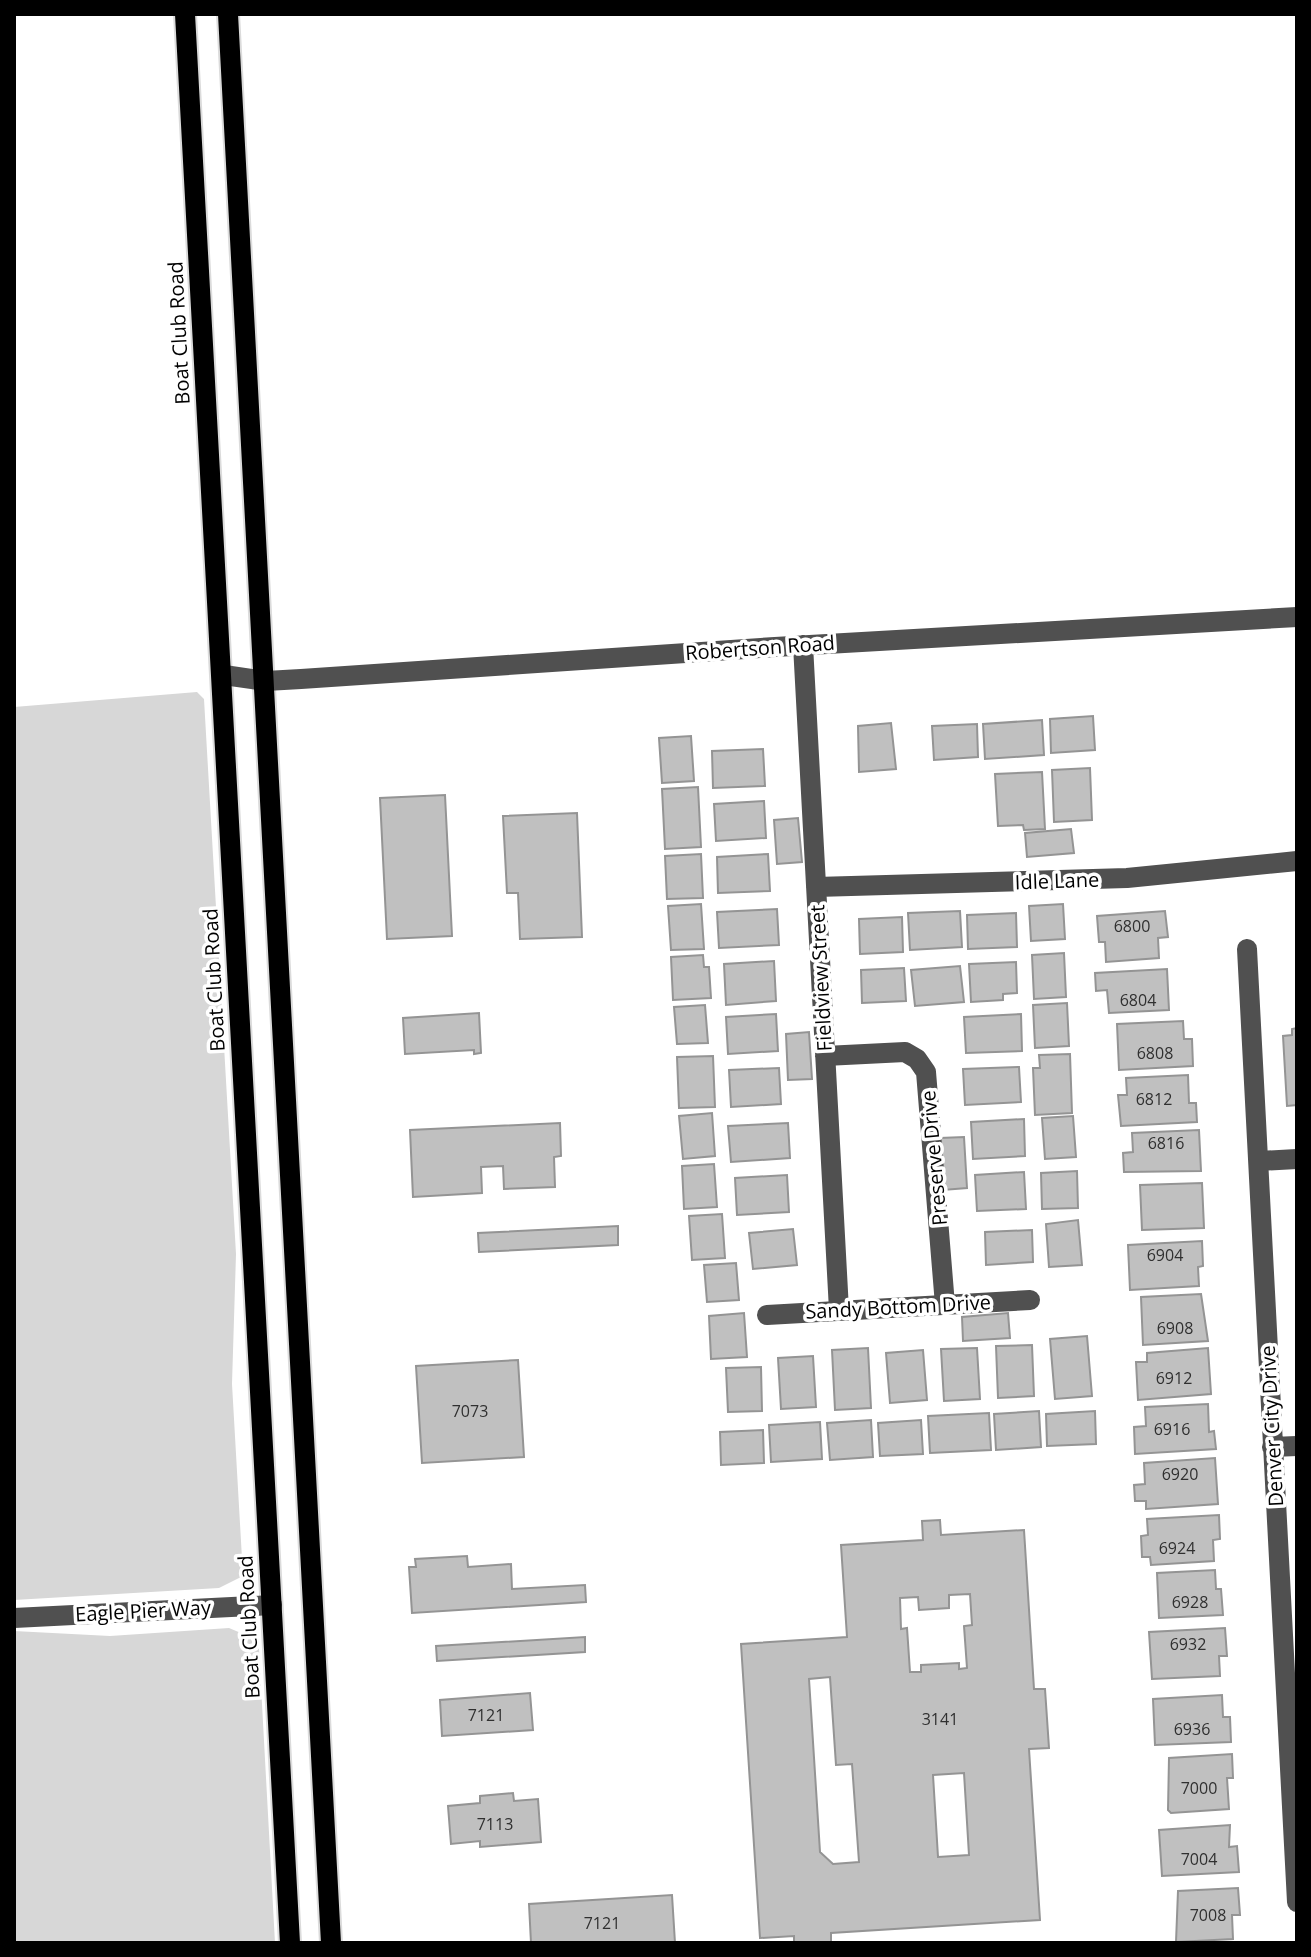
<svg xmlns="http://www.w3.org/2000/svg" width="1311" height="1957" font-family="'Open Sans',sans-serif">
	<style>
		.green { fill: #d7d7d7 }
		.building { fill: #c0c0c0; stroke: #949494; stroke-width: 2; fill-rule: evenodd }
		.lines { fill: none; stroke-linecap: round; stroke-linejoin: round }
		.major-casing { stroke: #dbdbdb; stroke-width: 24 }
		.minor { stroke: #505050; stroke-width: 20 }
		.major { stroke: #000; stroke-width: 20 }
		.labels { text-anchor: middle; stroke-width: 7; stroke-linejoin: round; paint-order: stroke }
		.number-label { font-size: 16px; fill: #303030 }
		.street-label { font-size: 20px; fill: #000; stroke: #fff }
	</style>
	<rect width="100%" height="100%" fill="#fff"/>
	<!-- green -->
	<path class="green" d="M197,692L204,699L236,1254L232,1384L243,1576L219,1588L14,1600V707Z
		M229,1628L248,1636L259,1649L275,1943H14V1631L110,1636Z"/>
	<!-- building -->
	<path class="building" d="M1093,716L1095,750L1051,753L1050,719Z
		M1042,720L1044,755L985,759L983,724Z
		M891,723L896,769L859,772L858,726Z
		M977,724L978,757L934,760L932,726Z
		M691,736L694,781L662,783L659,738Z
		M763,749L765,786L713,788L712,751Z
		M1090,768L1092,820L1054,822L1052,770Z
		M1042,772L1045,829L1024,830L1023,825L998,826L995,774Z
		M698,787L701,847L665,849L662,789Z
		M445,795L452,936L387,939L380,798Z
		M764,801L766,838L716,841L714,804Z
		M577,813L582,937L520,939L518,893H507L503,816Z
		M798,818L802,862L777,864L774,820Z
		M1071,829L1074,853L1027,857L1025,833Z
		M701,854L703,898L667,899L665,856Z
		M768,854L770,891L718,893L717,857Z
		M701,904L704,949L671,950L668,906Z
		M1063,904L1065,939L1031,941L1029,906Z
		M777,909L779,945L719,948L717,912Z
		M960,911L962,947L910,950L908,913Z
		M1165,911L1168,937L1158,938L1159,958L1106,962L1105,942H1099L1097,916Z
		M1016,913L1017,947L968,949L967,915Z
		M902,917L903,952L860,954L859,919Z
		M1064,953L1066,997L1034,999L1032,955Z
		M703,955L704,967H709L711,998L673,1000L671,957Z
		M774,961L776,1001L726,1005L724,964Z
		M1016,962L1017,993L1003,994V1000L971,1002L969,964Z
		M960,966L964,1002L915,1006L911,970Z
		M904,968L906,1001L862,1003L861,970Z
		M1167,969L1169,1010L1109,1013L1107,990L1096,991L1095,973Z
		M1067,1003L1069,1046L1035,1048L1033,1005Z
		M705,1005L708,1043L677,1044L674,1007Z
		M479,1013L481,1053L474,1054V1050L405,1054L403,1018Z
		M776,1014L778,1051L728,1054L726,1017Z
		M1021,1014L1022,1051L966,1053L964,1017Z
		M1183,1021L1184,1039H1192L1193,1066L1119,1070L1117,1024Z
		M1297,1028V1105L1287,1106L1283,1036L1292,1035V1029Z
		M809,1032L812,1079L788,1080L786,1034Z
		M1070,1054L1072,1113L1035,1115L1033,1068H1040L1039,1055Z
		M713,1056L715,1107L679,1108L677,1057Z
		M1019,1067L1021,1102L965,1105L963,1069Z
		M779,1068L781,1104L731,1107L729,1070Z
		M1188,1075L1189,1103H1196L1197,1122L1121,1126L1118,1095H1127L1126,1078Z
		M712,1113L715,1156L683,1159L679,1116Z
		M1073,1116L1076,1157L1045,1159L1042,1118Z
		M1024,1119L1025,1156L973,1159L971,1122Z
		M560,1123L561,1156L554,1157L555,1187L504,1189L503,1166L481,1167L482,1193L413,1197L410,1130Z
		M788,1123L790,1158L731,1162L728,1126Z
		M1199,1130L1201,1171L1124,1172L1123,1153L1133,1152L1132,1133Z
		M964,1137L967,1188L943,1190L940,1138Z
		M714,1164L717,1207L684,1209L682,1166Z
		M1077,1171L1078,1208L1042,1209L1041,1173Z
		M1024,1172L1026,1209L977,1211L975,1175Z
		M787,1175L789,1212L737,1215L735,1178Z
		M1202,1183L1204,1228L1142,1230L1140,1185Z
		M722,1214L725,1258L692,1260L689,1216Z
		M1078,1220L1082,1265L1049,1267L1046,1224Z
		M618,1226V1245L479,1252L478,1233Z
		M793,1229L797,1265L753,1269L749,1233Z
		M1032,1230L1033,1262L986,1265L985,1232Z
		M1202,1241L1203,1266L1198,1267L1199,1286L1130,1290L1128,1245Z
		M736,1263L739,1300L707,1302L704,1265Z
		M1201,1294L1208,1341L1143,1345L1141,1297Z
		M744,1313L747,1357L711,1359L709,1316Z
		M1008,1313L1010,1338L963,1341L962,1317Z
		M1087,1336L1092,1396L1055,1399L1050,1339Z
		M1032,1345L1034,1396L998,1398L996,1346Z
		M868,1348L871,1408L835,1410L832,1350Z
		M977,1348L980,1399L944,1401L941,1349Z
		M1208,1348L1211,1394L1138,1400L1136,1362H1147V1353Z
		M923,1350L927,1400L890,1403L886,1353Z
		M813,1356L816,1407L781,1409L778,1358Z
		M518,1360L524,1457L422,1463L416,1366Z
		M761,1367L762,1411L728,1412L726,1368Z
		M1208,1404L1209,1432L1214,1431L1216,1449L1135,1454L1134,1427L1146,1426L1145,1407Z
		M1039,1411L1041,1447L996,1450L994,1414Z
		M1095,1411L1096,1444L1047,1446L1046,1414Z
		M989,1413L991,1450L930,1453L928,1416Z
		M871,1420L873,1457L830,1460L827,1423Z
		M921,1420L923,1454L880,1456L878,1423Z
		M820,1422L822,1459L771,1462L769,1425Z
		M763,1430L764,1463L721,1465L720,1432Z
		M1215,1458L1218,1504L1146,1509V1501H1135L1134,1485L1145,1484L1144,1463Z
		M1219,1515L1220,1539L1213,1540L1214,1561L1151,1565L1150,1557H1142L1141,1536L1148,1535L1147,1519Z
		M940,1520L941,1535L1024,1530L1034,1689H1045L1049,1748L1029,1749L1040,1920L831,1933V1943H794V1936L760,1938L741,1644L847,1637L841,1545L923,1540L922,1521ZM970,1594L972,1625L964,1626L967,1668L959,1669V1663L921,1665V1672H910L907,1628L901,1629L900,1598L918,1597L919,1610L949,1608V1595ZM830,1677L836,1765L852,1764L859,1862L833,1864L820,1852L809,1679ZM964,1773L969,1855L938,1857L933,1775Z
		M467,1556L468,1567L511,1564L512,1589L585,1585L586,1602L412,1613L409,1567H416L415,1559Z
		M1215,1570L1216,1589H1221L1223,1615L1159,1618L1157,1573Z
		M1225,1628L1227,1656H1219L1220,1676L1152,1679L1149,1632Z
		M585,1637V1652L437,1661L436,1646Z
		M530,1693L533,1730L442,1736L440,1700Z
		M1222,1695L1223,1717H1230L1231,1742L1155,1745L1153,1699Z
		M1232,1754L1233,1778H1227L1229,1809L1171,1813L1168,1810L1169,1758Z
		M513,1793L514,1801L538,1799L541,1842L480,1847V1841L451,1844L448,1806L480,1803V1796Z
		M1230,1825L1229,1847L1237,1846L1239,1872L1162,1876L1159,1830Z
		M1238,1888L1240,1915H1232L1233,1939L1176,1942L1178,1891Z
		M672,1895L675,1943H531L529,1904Z"/>
	<g class="lines">
		<!-- major casing -->
		<g class="major-casing">
			<path id="major" d="M185,14L290,1943
				M228,14L331,1943"/>
		</g>
		<!-- minor -->
		<path class="minor" d="M803,645L839,1310
			M224,675L266,681L301,679L775,647L1297,617
			M816,887L1127,878L1297,861
			M1247,949L1297,1902
			M825,1056L905,1052L917,1059L926,1072L945,1305
			M1259,1161L1297,1159
			M767,1315L1030,1300
			M1272,1447L1297,1446
			M14,1618L272,1605"/>
		<!-- major -->
		<use href="#major" class="major"/>
	</g>
	<g class="labels">
		<!-- number labels -->
		<g class="number-label">
			<text x="1132" y="932">6800</text>
			<text x="1138" y="1006">6804</text>
			<text x="1155" y="1059">6808</text>
			<text x="1154" y="1105">6812</text>
			<text x="1166" y="1149">6816</text>
			<text x="1165" y="1261">6904</text>
			<text x="1175" y="1334">6908</text>
			<text x="1174" y="1384">6912</text>
			<text x="470" y="1417">7073</text>
			<text x="1172" y="1435">6916</text>
			<text x="1180" y="1480">6920</text>
			<text x="1177" y="1554">6924</text>
			<text x="1190" y="1608">6928</text>
			<text x="1188" y="1650">6932</text>
			<text x="486" y="1721">7121</text>
			<text x="940" y="1725">3141</text>
			<text x="1192" y="1735">6936</text>
			<text x="1199" y="1794">7000</text>
			<text x="495" y="1830">7113</text>
			<text x="1199" y="1865">7004</text>
			<text x="1208" y="1921">7008</text>
			<text x="602" y="1929">7121</text>
		</g>
		<!-- street labels -->
		<g class="street-label">
			<text transform="translate(179 333) rotate(-93)" y="7">Boat Club Road</text>
			<text transform="translate(760 648) rotate(-4)" y="7">Robertson Road</text>
			<text transform="translate(1057 881) rotate(-2)" y="7">Idle Lane</text>
			<text transform="translate(821 978) rotate(-93)" y="7">Fieldview Street</text>
			<text transform="translate(214 980) rotate(-93)" y="7">Boat Club Road</text>
			<text transform="translate(934 1158) rotate(-95)" y="7">Preserve Drive</text>
			<text transform="translate(898 1307) rotate(-3)" y="7">Sandy Bottom Drive</text>
			<text transform="translate(1272 1426) rotate(-93)" y="7">Denver City Drive</text>
			<text transform="translate(143 1611) rotate(-3)" y="7">Eagle Pier Way</text>
			<text transform="translate(249 1627) rotate(-93)" y="7">Boat Club Road</text>
		</g>
	</g>
	<!-- border -->
	<rect width="1311" height="1957" fill="none" stroke="#000000" stroke-width="32"/>
</svg>
